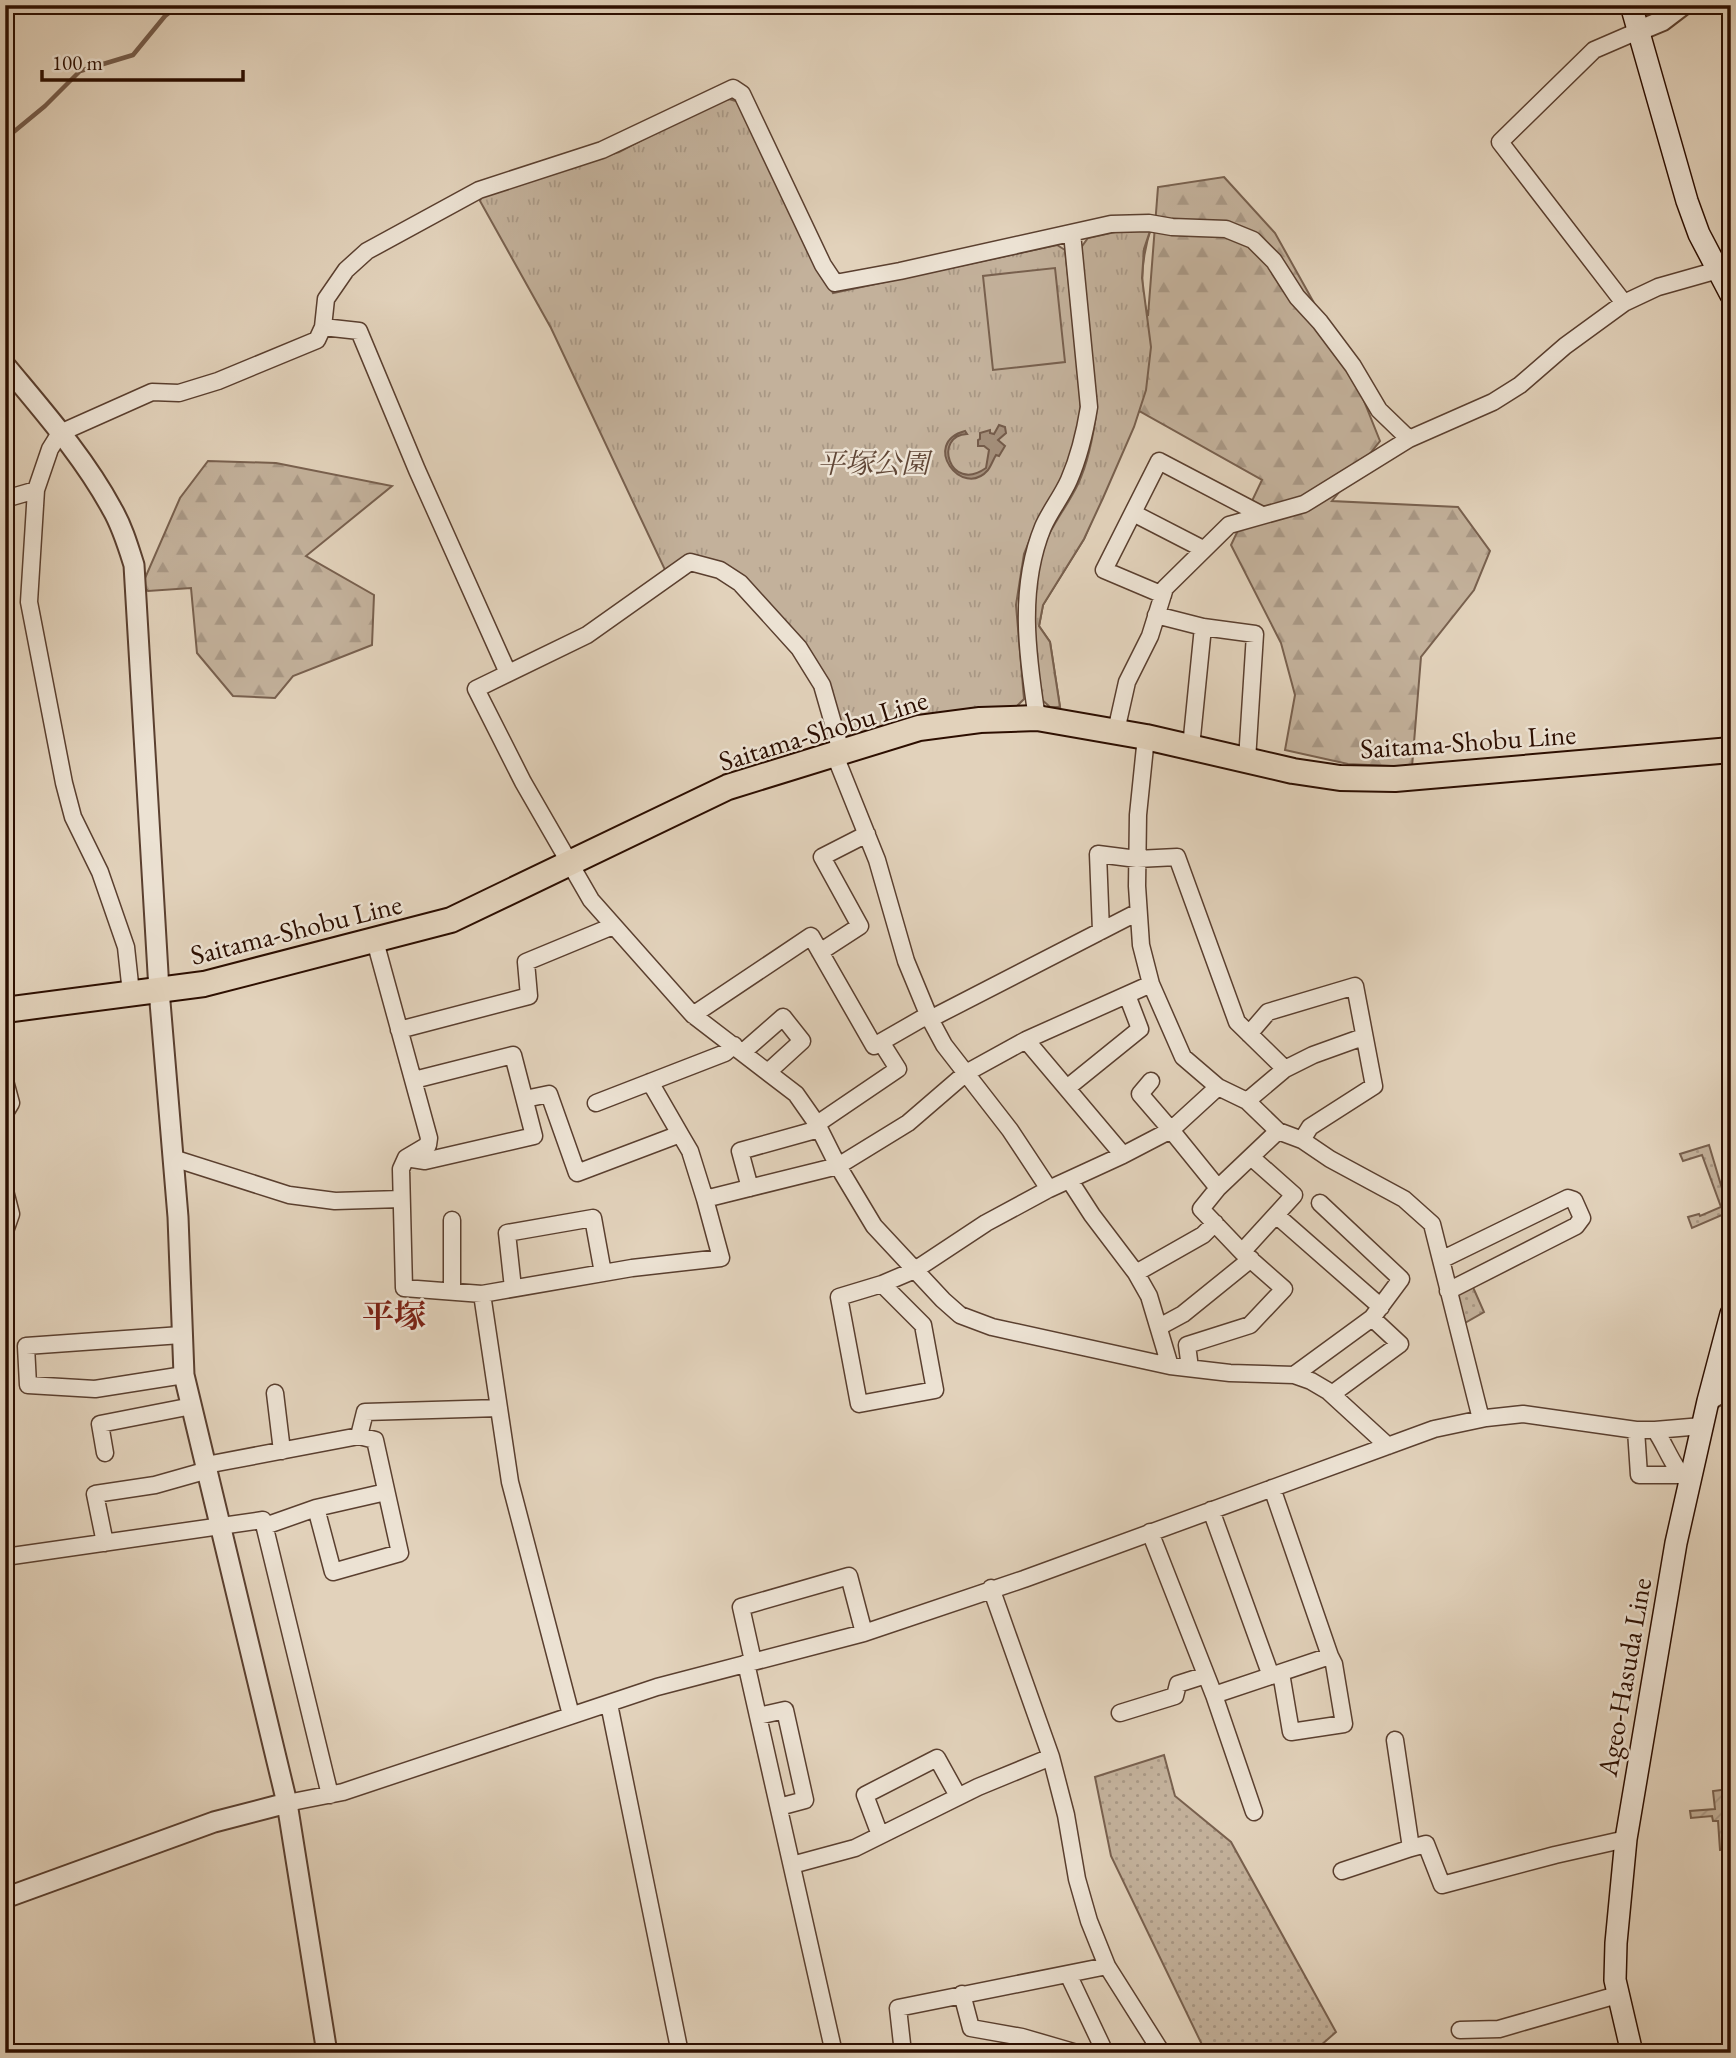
<svg xmlns="http://www.w3.org/2000/svg" width="1736" height="2058" font-family="'EB Garamond','Noto Serif JP',serif">
	<style>
		.grass { fill: url(#grass-dots); stroke: #78604e; stroke-width: 2 }
		.forest { fill: url(#forest-firs); stroke: #78604e; stroke-width: 2 }
		.park { fill: url(#park-tufts); stroke: #78604e; stroke-width: 2 }
		.garden { fill: url(#garden-furrows); stroke: #78604e; stroke-width: 2 }
		.pitch { fill: #c3b19b; stroke: #78604e; stroke-width: 2 }
		.water { fill: #a48f7b; stroke: #745b4a; stroke-width: 2 }
		.lines { fill: none; stroke-linecap: round; stroke-linejoin: round }
		.stream { stroke: #745b4a; stroke-width: 4.5 }
		.minor-casing { stroke: #5a3f2f; stroke-width: 19 }
		.tertiary-casing { stroke: #5a3f2f; stroke-width: 23 }
		.secondary-casing { stroke: #2c0e00; stroke-width: 24 }
		.primary-casing { stroke: #2c0e00; stroke-width: 28 }
		.minor { stroke: #ece2d3; stroke-width: 16 }
		.tertiary { stroke: #ece2d3; stroke-width: 19 }
		.secondary { stroke: #ece2d3; stroke-width: 21 }
		.primary { stroke: #e2d2bb; stroke-width: 24 }
		.labels { text-anchor: middle; stroke-width: 5; stroke-linejoin: round; paint-order: stroke }
		.park-label { font-size: 28px; font-style: italic; fill: #614736; stroke: #ece2d3 }
		.street-label { font-size: 28px; fill: #2c0e00; stroke: #ece2d3 }
		.quarter-label { font-size: 32px; font-weight: bold; fill: #7a1f14; stroke: #ece2d3 }
	</style>
	<defs>
		<pattern id="grass-dots" width="8" height="8" patternUnits="userSpaceOnUse" patternTransform="scale(1.75)"><rect width="8" height="8" fill="#c3b19b"/><path d="M2 2h.1M6 6h.1" fill="none" stroke="#a89784" stroke-width="1.8" stroke-linecap="round"/></pattern>
		<pattern id="forest-firs" width="22" height="20" patternUnits="userSpaceOnUse" patternTransform="scale(1.75)"><rect width="22" height="20" fill="#c3b19b"/><path d="M5 1l3.5 6h-7zM16 11l3.5 6h-7z" fill="#a89784"/></pattern>
		<pattern id="park-tufts" width="24" height="20" patternUnits="userSpaceOnUse" patternTransform="scale(1.75)"><rect width="24" height="20" fill="#c3b19b"/><path d="M3 7l-1-3M5 7V3M7 7l1-3M15 17l-1-3M17 17v-4M19 17l1-3" fill="none" stroke="#a89784"/></pattern>
		<pattern id="garden-furrows" width="10" height="10" patternUnits="userSpaceOnUse" patternTransform="scale(1.75)"><rect width="10" height="10" fill="#c3b19b"/><path d="M-1 1l2-2M0 10L10 0M9 11l2-2" fill="none" stroke="#a89784"/></pattern>
	</defs>
	<rect width="100%" height="100%" fill="#e2d2bb"/>
	<filter id="stains"><feTurbulence type="fractalNoise" baseFrequency=".00286" numOctaves="4"/><feColorMatrix values="0 0 0 0 .2 0 0 0 0 .09 0 0 0 0 .02 0 0 0 .5 -.17"/></filter>
	<radialGradient id="worn" r=".72"><stop offset=".6" stop-color="#630" stop-opacity="0"/><stop offset="1" stop-color="#630" stop-opacity=".3"/></radialGradient>
	<!-- grass -->
	<path class="grass" d="M1709,1145L1729,1212L1692,1228L1688,1217L1699,1214L1700,1216L1721,1207L1702,1155L1683,1161L1680,1154Z
		M1472,1285L1484,1312L1463,1324L1456,1299L1459,1291Z
		M1164,1755L1175,1796L1231,1842L1336,2032L1312,2053H1206L1111,1856L1095,1777Z"/>
	<!-- forest -->
	<path class="forest" d="M1224,177L1275,233L1352,371L1380,441L1332,501L1458,507L1490,551L1474,590L1421,657L1412,767L1348,764L1285,750L1295,695L1281,643L1231,545L1262,480L1139,411L1084,539L1043,605L1039,626L1050,642L1060,707H1050L1032,622L1049,535L1079,483L1094,428L1097,407L1088,238L1152,225C1142,255 1138,286 1148,316L1158,187Z
		M208,461L276,463L392,486L306,556L374,595L372,645L293,676L275,698L233,696L197,653L191,588L148,591L142,585L180,498Z"/>
	<!-- park -->
	<path class="park" d="M729,99L739,102L833,293L1057,245L1065,250L1078,363L1081,414L1077,436L1060,486L1039,517L1024,554L1016,605L1024,699L1016,707C955,710 901,721 843,738L827,683L724,567L666,572L551,328L480,201L483,193L619,152L707,106Z
		M1147,225H1152L1144,249L1142,278L1151,347L1146,390L1134,427L1103,498L1084,539L1043,605L1039,626L1050,642L1060,707H1050L1040,698C1036,649 1026,598 1042,550C1050,527 1067,507 1078,484C1089,461 1094,432 1097,407L1080,249L1088,238Z"/>
	<!-- garden -->
	<path class="garden" d="M1729,1789L1731,1849L1720,1850L1718,1821H1713L1712,1816L1691,1818L1690,1811L1715,1809L1713,1791Z"/>
	<!-- pitch -->
	<path class="pitch" d="M1055,268L1065,362L993,370L983,276Z"/>
	<!-- water -->
	<path class="water" d="M999,425L1005,427L1006,433L998,440L1005,446L999,456L996,455C993,460 991,466 988,470C962,500 920,443 965,431L967,434C933,435 949,494 986,468L989,450L984,446H978V440L980,439V433L990,430V433L994,434Z"/>
	<g class="lines">
		<!-- stream -->
		<path class="stream" d="M5,139L45,106L80,71L133,55L165,16L179,5"/>
		<!-- minor casing -->
		<g class="minor-casing">
			<path id="minor" d="M1624,303L1500,142L1594,50L1638,31
				M323,327L359,331L417,470L508,673
				M5,499L36,490
				M1133,513L1203,549
				M1163,595L1104,570L1159,461L1262,515
				M1156,615L1203,627L1255,634L1247,760
				M1037,718C1027,654 1018,588 1043,527C1050,511 1062,496 1069,480C1079,457 1085,432 1089,407L1072,233
				M1116,731L1127,682L1150,636L1165,588L1229,525L1304,504L1409,439L1493,402L1520,385L1565,346L1624,303L1658,287L1718,270
				M1146,737L1138,815L1137,886L1141,945L1151,984L1183,1057L1218,1087L1247,1101L1285,1069L1313,1055L1363,1037
				M1191,747L1203,627
				M841,751L822,685L799,648L740,583L720,570L690,562L587,635L476,689L523,782L591,900L693,1015L796,1094L817,1124L838,1166L874,1226L943,1300L960,1315L992,1327L1170,1366
				M834,753L877,860L906,961L930,1019L944,1045L1010,1130L1049,1189
				M1101,931L1098,854L1137,859L1177,857L1237,1022L1285,1069
				M375,941L429,1138L428,1145L406,1158L401,1169L404,1288L482,1294L510,1482L571,1715
				M820,952L860,926L822,857L867,834
				M131,993L126,947L100,872L73,817L64,783L29,602L36,490L50,449L60,433L152,392L179,393L218,381L317,340L323,327L326,299L346,270L367,251L479,190L602,150L733,88L742,94L823,265L835,283L900,271L1111,224L1149,223L1172,227L1226,229L1253,240L1274,261L1297,297L1320,322L1353,366L1379,410L1409,439
				M693,1015L811,936L874,1046L928,1015
				M930,1019L1138,912
				M399,1030L529,996L526,962L613,926
				M1249,1034L1268,1012L1355,986L1374,1086L1310,1127L1302,1140
				M1026,1040L1123,1155L1171,1130L1140,1094L1151,1081
				M743,1052L783,1017L802,1041L768,1072
				M5,1081L11,1103L5,1113
				M650,1082L680,1134
				M1067,1088L1140,1029L1127,995
				M525,1099L549,1094L577,1173L680,1134L690,1151L705,1199
				M1247,1101L1278,1131
				M596,1103L725,1053L734,1045
				M817,1124L898,1069L881,1042
				M173,1158L289,1195L335,1201L401,1199
				M406,1158L425,1161L534,1136L513,1055L414,1080
				M1070,1181L1092,1215L1136,1273L1203,1235L1215,1223
				M750,1188L740,1151L819,1129
				M1218,1188L1171,1130L1218,1087
				M5,1191L11,1214L5,1231
				M1276,1215L1381,1307
				M452,1220V1291
				M1242,1252L1294,1195L1251,1157
				M1441,1260L1568,1198L1574,1200L1582,1218L1576,1226L1448,1291
				M1136,1273L1149,1296L1170,1366L1230,1373L1294,1375L1311,1381L1328,1391L1388,1446
				M882,1284L923,1325L935,1390L859,1404L839,1297L882,1284L915,1270L986,1223L1049,1189L1123,1155
				M513,1288L507,1233L593,1218L603,1273
				M482,1294L632,1268L721,1258L705,1199L838,1166L908,1123L966,1073L1026,1040L1151,984
				M1159,1327L1183,1314L1251,1259
				M181,1335L26,1346L28,1385L95,1389L184,1375
				M1190,1368L1187,1345L1250,1325L1284,1289L1242,1252L1201,1209L1218,1188L1278,1131L1302,1140L1330,1159L1404,1199L1432,1224L1481,1419
				M1294,1375L1372,1318L1401,1279L1320,1203
				M275,1393L282,1451
				M1332,1394L1400,1344L1372,1318
				M1636,1430L1639,1475H1680
				M1655,1430L1702,1426
				M359,1436L365,1412L499,1408
				M105,1453L100,1424L192,1406
				M206,1465L359,1436L375,1440L400,1553L333,1572L316,1508
				M1211,1510L1271,1676
				M265,1526L316,1508L386,1492
				M1150,1532L1214,1695L1330,1656L1272,1488
				M105,1543L95,1494L155,1485L208,1470
				M5,1557L263,1520L330,1795
				M753,1661L741,1607L849,1576L864,1633
				M746,1663L834,2053
				M1281,1673L1291,1732L1344,1724L1334,1664L1330,1656
				M1214,1695L1254,1812
				M609,1704L680,2053
				M1120,1713L1175,1696L1178,1684L1206,1675
				M758,1716L785,1710L805,1800L779,1807
				M1395,1740L1411,1848L1426,1844L1442,1885L1555,1855L1626,1839
				M1051,1757L1066,1815L1077,1879L1089,1921L1107,1966L1162,2053
				M287,1803L343,1792L657,1687L864,1633L1024,1579L1434,1429L1486,1418L1523,1414L1636,1430H1655C1667,1447 1673,1470 1690,1482
				M880,1835L865,1795L937,1758L958,1796
				M792,1865L855,1848L978,1787L1051,1757L991,1588
				M1342,1871L1411,1848
				M1068,1974L1102,2046L1100,2053
				M962,1994L971,2028L1022,2037L1077,2053
				M1460,2030L1499,2029L1617,1995
				M903,2053L898,2008L1107,1966"/>
		</g>
		<!-- tertiary casing -->
		<g class="tertiary-casing">
			<path id="tertiary" d="M1638,31L1662,21L1683,5
				M5,365C43,411 84,457 112,509C122,526 128,546 134,565L159,990L178,1217L184,1375L287,1803L327,2053
				M1708,1401L1731,1386
				M5,1898L214,1822L287,1803"/>
		</g>
		<!-- secondary casing -->
		<g class="secondary-casing">
			<path id="secondary" d="M1631,5L1687,201L1699,234L1731,295
				M1632,2053L1615,1980L1616,1943L1626,1839L1676,1543L1708,1401L1731,1314"/>
		</g>
		<!-- primary casing -->
		<g class="primary-casing">
			<path id="primary" d="M5,1010L204,984L451,920L728,787L919,728L980,720L1037,718L1146,737L1293,771L1340,778L1395,779L1731,750"/>
		</g>
		<!-- minor -->
		<use href="#minor" class="minor"/>
		<!-- tertiary -->
		<use href="#tertiary" class="tertiary"/>
		<!-- secondary -->
		<use href="#secondary" class="secondary"/>
		<!-- primary -->
		<use href="#primary" class="primary"/>
	</g>
	<g class="labels">
		<!-- park labels -->
		<g class="park-label">
			<text x="873" y="473">平塚公園</text>
		</g>
		<!-- street labels -->
		<g class="street-label">
			<text transform="translate(823 730) rotate(-17)" y="10">Saitama-Shobu Line</text>
			<text transform="translate(1468 741) rotate(-4)" y="10">Saitama-Shobu Line</text>
			<text transform="translate(296 929) rotate(-14)" y="10">Saitama-Shobu Line</text>
			<text transform="translate(1624 1677) rotate(-80)" y="10">Ageo-Hasuda Line</text>
		</g>
		<!-- quarter labels -->
		<g class="quarter-label">
			<text x="394" y="1327">平塚</text>
		</g>
	</g>
	<!-- margin -->
	<rect width="1736" height="2058" fill="none" stroke="#e2d2bb" stroke-width="28"/>
	<rect x="7" y="7" width="1722" height="2044" fill="none" stroke="#2c0e00" stroke-width="3.5"/>
	<rect x="14" y="14" width="1708" height="2030" fill="none" stroke="#2c0e00" stroke-width="2"/>
	<!-- scale -->
	<path d="M42 70v10h201v-10" fill="none" stroke="#2c0e00" stroke-width="3.5"/>
	<text x="52" y="70" font-size="21" fill="#2c0e00" stroke="#ece2d3" stroke-width="5" paint-order="stroke">100 m</text>
	<rect width="100%" height="100%" filter="url(#stains)"/>
	<rect width="100%" height="100%" fill="url(#worn)"/>
</svg>
